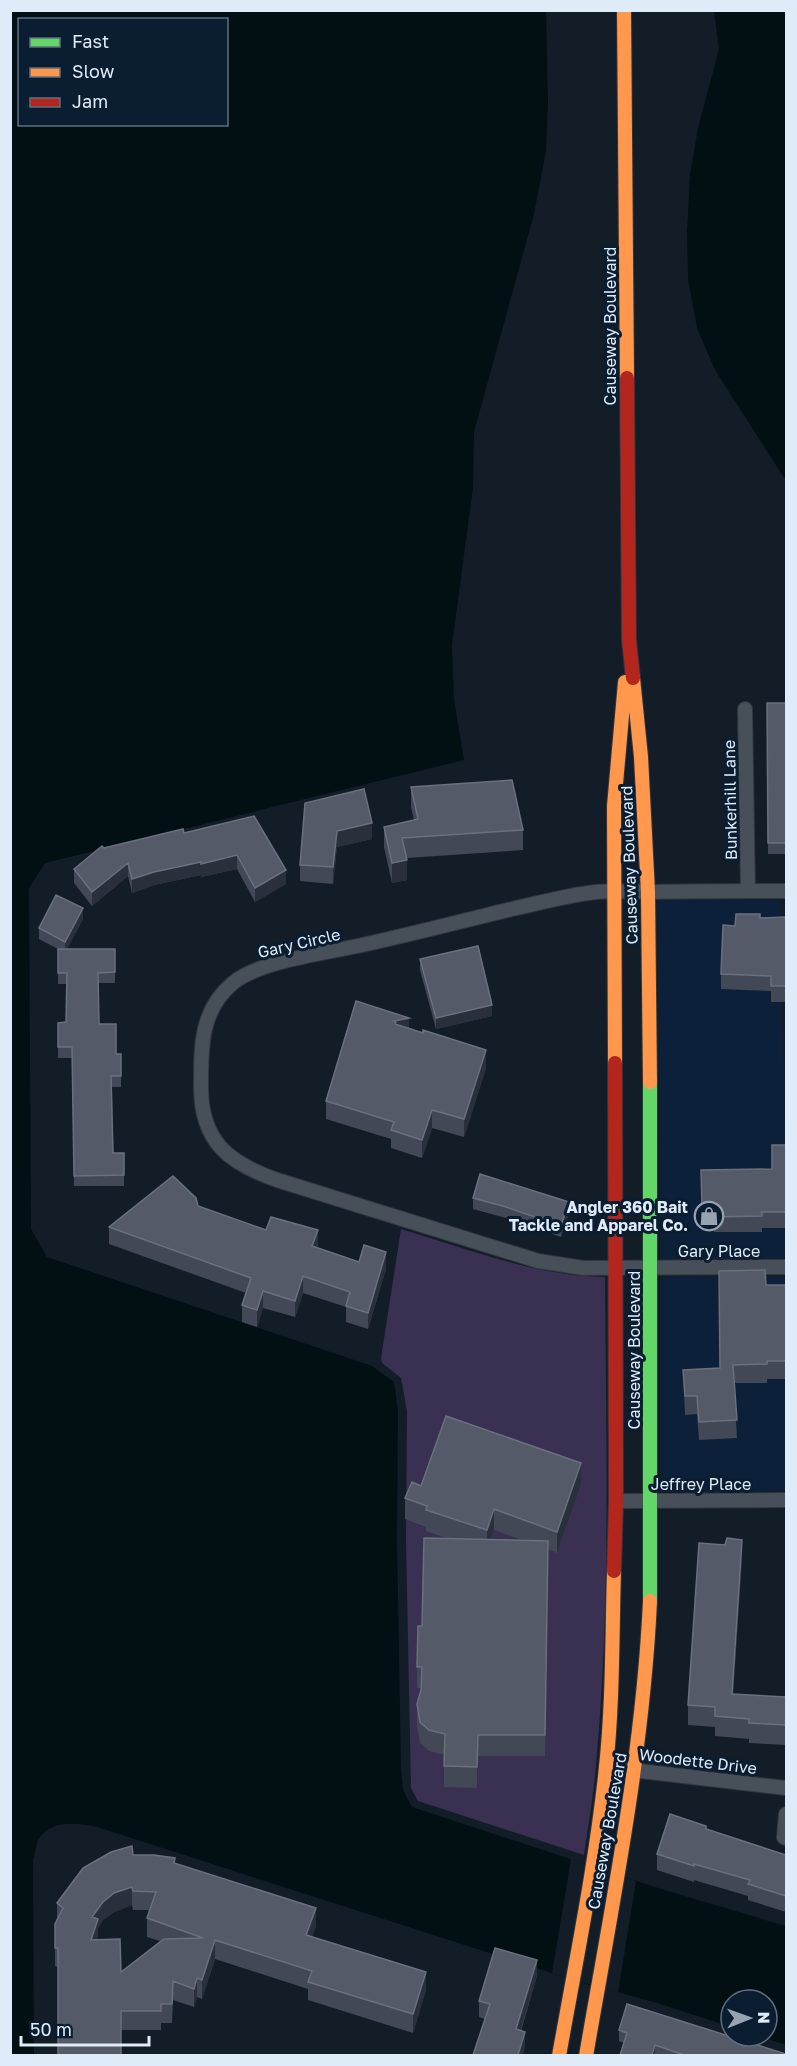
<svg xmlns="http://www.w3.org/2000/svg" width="797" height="2066" font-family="'Golos Text',sans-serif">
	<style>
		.built { fill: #0c2139 }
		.park { fill: #393052 }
		.water { fill: #021014; fill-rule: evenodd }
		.pier { fill: #131d28 }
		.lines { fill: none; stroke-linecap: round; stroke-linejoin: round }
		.street-casing { stroke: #2f363f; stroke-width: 16 }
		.fast-casing { stroke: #2f363f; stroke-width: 16 }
		.slow-casing { stroke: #2f363f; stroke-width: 16 }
		.jam-casing { stroke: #2f363f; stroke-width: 16 }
		.street { stroke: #474f58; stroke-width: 14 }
		.fast { stroke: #63d668; stroke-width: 14 }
		.slow { stroke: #ff974d; stroke-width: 14 }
		.jam { stroke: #b3261e; stroke-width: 14 }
		.wall { fill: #434856; fill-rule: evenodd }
		.shaded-wall { fill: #29303c }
		.building { fill: #545a68; stroke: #69707e; stroke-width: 1.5; fill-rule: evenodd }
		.labels { text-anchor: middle; stroke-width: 6; stroke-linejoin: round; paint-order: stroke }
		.street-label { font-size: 16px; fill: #dfebf9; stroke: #0a1d31 }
		.poi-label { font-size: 16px; font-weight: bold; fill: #dfebf9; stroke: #0a1d31; text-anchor: end }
	</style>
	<rect width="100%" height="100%" fill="#131d28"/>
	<!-- built -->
	<path class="built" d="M658,900H780L786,1174V1259H661Z
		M786,1276V1491L661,1492V1277Z"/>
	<!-- park -->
	<path class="park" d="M401,1229C468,1249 535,1276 605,1277C606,1440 611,1603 596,1765C594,1795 588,1825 584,1855L418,1801L411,1788L406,1541L407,1411L401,1378L382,1363L381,1358Z"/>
	<!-- water -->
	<path class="water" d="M11,11H546L548,102L546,151L534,214L474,432L473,488L452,645L454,699L464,760L45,863L29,888L31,1229L47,1257L372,1366L394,1382L398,1411L397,1541L401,1768L403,1790L412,1807L658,1888L786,1926V2045L759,2036H767V2000H731V2027L654,2002L586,1984L97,1827C78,1823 50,1819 38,1840C36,1846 35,1854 33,1860L34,2055L11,2056ZM20,20H226V124H20Z
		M714,11H786V481L715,370L697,328L688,279L687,231L690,175L698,128L719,49Z"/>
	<!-- pier -->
	<path class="pier" d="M571,1859L636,1881L618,1993L552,1973Z"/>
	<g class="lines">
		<!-- street casing -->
		<g class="street-casing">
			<path id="street" d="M745,709L748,891
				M786,891C741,891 696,891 651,892C633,892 614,890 596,892C568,895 539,903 512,909C462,921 412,934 362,945C327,953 259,961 233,983C200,1010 201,1048 201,1087C201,1142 229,1163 277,1180L538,1261L583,1268L786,1267
				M616,1501L786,1500
				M606,1767L786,1788
				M786,1814L784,1837L786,1838"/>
		</g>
		<!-- fast casing -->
		<g class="fast-casing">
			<path id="fast" d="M650,1082V1601"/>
		</g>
		<!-- slow casing -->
		<g class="slow-casing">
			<path id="slow" d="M624,10L627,378
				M633,678L641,757L648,892L650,1082
				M615,1063L614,806L625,682
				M559,2056C576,1960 596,1864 606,1767C613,1702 612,1636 614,1571
				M586,2056C612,1905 643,1754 650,1601"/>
		</g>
		<!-- jam casing -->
		<g class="jam-casing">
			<path id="jam" d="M627,378L629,640L633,678
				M614,1571L616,1501L615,1063"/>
		</g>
		<!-- street -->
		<use href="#street" class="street"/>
		<!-- fast -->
		<use href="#fast" class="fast"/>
		<!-- slow -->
		<use href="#slow" class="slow"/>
		<!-- jam -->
		<use href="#jam" class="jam"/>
	</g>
	<!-- wall -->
	<path class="wall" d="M767,703H786V854H768Z
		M411,787L523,830V850L407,858V880L392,883L384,847V827L414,820L411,807Z
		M305,803L372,839L337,847L333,884L300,881V865Z
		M254,816L286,884L255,902L237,869L201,877V875L154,885L132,893L128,876L92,906L74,883V869L104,848L184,833Z
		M786,917V1002H771V991L721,989V974L760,918Z
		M83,919L67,949H115V983H99V1024L116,1054H121V1087H112L113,1153H124V1186H74L72,1058H58V1023L66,1022L67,984H58V949L39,939V928Z
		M420,959L492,1016L436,1029L420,970Z
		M409,1029L486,1068L464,1137L432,1128L422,1158L391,1148V1139L326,1119V1101Z
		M786,1145V1228H762V1232H714V1221H702L701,1170L772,1169Z
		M473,1198L569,1213L561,1237L506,1218L473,1209Z
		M198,1206L266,1230L318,1246L317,1248L359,1262L386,1269L368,1329L346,1322V1307L303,1293L295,1317L263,1308L257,1327L242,1322V1305L246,1293L109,1244V1227Z
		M766,1285H786V1379H767V1383H734L737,1438L699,1440L697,1414L685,1415L683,1370L720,1368Z
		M581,1485L557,1553L548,1549L545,1756H478L477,1788L444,1787V1755L429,1751L420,1743L417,1725V1704L421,1688H417V1667L422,1626L449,1539L426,1531V1527L405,1519V1498L421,1486ZM494,1530L522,1540L491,1539Z
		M742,1559L733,1694L786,1697V1745L749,1743V1739L715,1736V1727L688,1725V1705Z
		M706,1829L786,1855V1912L748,1900V1896L694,1880V1882L657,1870V1854Z
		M133,1855L175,1864L316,1926L312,1937L426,1990L413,2033L308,2000V1989L215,1959L202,1999L197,1997L194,2007L173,2000L172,2023H161V2030H121L58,1967L55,1966V1924L57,1921V1903ZM132,1905L133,1910H149L147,1918V1937L160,1941L121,1972L97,1940L98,1928L103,1920L114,1912Z
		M537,1976L521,2031L525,2048L485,2019L479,2017V2001Z
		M619,2030L786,2055H620L624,2043L619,2041Z"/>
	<!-- shaded-wall -->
	<path class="shaded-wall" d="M372,823V839L337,847L333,884V867L337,831Z
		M237,855V869L201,877V864Z
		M407,860V880L392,883V863Z
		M201,862V875L154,885L132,893V879L154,872Z
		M128,863V876L92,906V892Z
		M286,870V884L255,902V888Z
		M83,908V919L65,953V942Z
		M492,1005V1016L436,1029V1018Z
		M409,1018V1036L396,1039L394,1021Z
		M486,1050V1068L464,1137V1119Z
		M432,1110V1128L422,1158V1140Z
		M569,1202V1213L561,1237V1226Z
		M318,1230V1246L312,1263V1246Z
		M386,1252V1269L368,1329V1313Z
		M303,1276V1293L295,1317V1301Z
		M263,1291V1308L257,1327V1310Z
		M581,1463V1485L557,1553V1532Z
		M494,1509V1530L487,1551V1530Z
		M742,1540V1559L732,1714V1694Z
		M478,1735V1756L477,1788V1767Z
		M132,1887V1905L114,1912L103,1920L98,1928V1938L91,1958L92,1917L103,1902L114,1893Z
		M316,1908V1926L306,1954V1935Z
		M215,1940V1959L202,1999V1980Z
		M537,1960V1976L516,2045V2029Z
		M426,1972V1990L413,2033V2014Z
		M197,1978V1997L194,2007V1989Z
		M525,2032V2048L523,2055H518Z
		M655,2045V2055H652Z"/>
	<!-- building -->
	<path class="building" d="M767,703H786V843H768Z
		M512,780L523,830L402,838L407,860L392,863L384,827L418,819L411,787Z
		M364,789L372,823L337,831L333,867L300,865L305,803Z
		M254,816L286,870L255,888L237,855L201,864V862L154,872L132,879L128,863L92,892L74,869L102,846L104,848L183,829L184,833Z
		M56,895L83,908L65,942L39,928Z
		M736,914H760V918L786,917V986H771V976L721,974L723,925L735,926Z
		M478,946L492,1005L436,1018L420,959Z
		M58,949H115V972L98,973L99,1024H116V1054H121V1076H111L113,1153H124V1175L74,1176L72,1047H58V1023L66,1022L67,973H58Z
		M356,1001L409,1018L394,1021L396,1022L395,1024L423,1033V1030L486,1050L464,1119L432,1110L422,1140L391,1130L394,1122L326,1101Z
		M772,1145H786V1212H762V1216L714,1217V1205H702L701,1170L772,1169Z
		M480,1174L569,1202L561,1226L506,1207L473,1198Z
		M173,1176L196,1198L198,1206L266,1230L271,1217L318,1230L312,1246L359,1262L364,1245L386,1252L368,1313L346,1306L350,1292L303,1276L295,1301L263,1291L257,1310L242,1305L251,1278L109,1227Z
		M765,1270L766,1285H786V1361H767V1364L733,1365L737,1420L699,1422L697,1396H685L683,1370L720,1368L719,1271Z
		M446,1416L581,1463L557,1532L494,1509L487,1530L426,1510L427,1506L405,1498L412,1482L421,1486Z
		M424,1538L548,1541L545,1735H478L477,1767L444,1766L445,1734L429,1730L420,1722L417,1704L421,1690L422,1667H417L418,1626H422Z
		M727,1538L742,1540L732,1694L786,1697V1725L749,1723V1719L715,1716V1707L688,1705L699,1543L725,1545Z
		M670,1814L706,1826V1829L786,1855V1896L748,1884L750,1880L694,1864V1866L657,1854Z
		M132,1846L133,1855H154L175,1858L174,1863L316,1908L306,1935L426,1972L413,2014L308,1982L312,1971L215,1940L202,1980L197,1978L194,1989L173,1981L172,2004H161V2011H121V2055H58V1948H55V1924L63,1908L57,1903L83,1868L111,1852ZM132,1887L133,1891L156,1892L147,1918L203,1938L164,1939L121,1972L120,1939L91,1940L98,1919L92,1917L103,1902L114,1893Z
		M495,1948L537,1960L516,2029L525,2032L518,2055H473L490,2004L479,2001Z
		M627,2004L786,2054V2055H684L655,2045L652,2055H620L627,2033L619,2030Z"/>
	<!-- icons -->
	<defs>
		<g id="shop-ring" transform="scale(1.5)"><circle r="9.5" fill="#0a1d31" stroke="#98a3b0" stroke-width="1.5"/><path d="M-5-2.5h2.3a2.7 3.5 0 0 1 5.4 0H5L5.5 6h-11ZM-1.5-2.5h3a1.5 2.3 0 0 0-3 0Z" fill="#98a3b0"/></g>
	</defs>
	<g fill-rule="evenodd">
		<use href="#shop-ring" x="709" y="1216"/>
	</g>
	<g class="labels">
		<!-- street labels -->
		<g class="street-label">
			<text transform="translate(610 326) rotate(-90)" y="6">Causeway Boulevard</text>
			<text transform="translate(730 800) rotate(-91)" y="6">Bunkerhill Lane</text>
			<text transform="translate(629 865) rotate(-92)" y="6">Causeway Boulevard</text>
			<text transform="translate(299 943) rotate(-13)" y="6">Gary Circle</text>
			<text x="719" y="1257">Gary Place</text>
			<text transform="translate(634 1350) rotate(-90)" y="6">Causeway Boulevard</text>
			<text x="701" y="1490">Jeffrey Place</text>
			<text transform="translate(698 1761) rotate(7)" y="6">Woodette Drive</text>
			<text transform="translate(607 1831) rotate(-80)" y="6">Causeway Boulevard</text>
		</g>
		<!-- poi labels -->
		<g class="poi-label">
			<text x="688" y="1213">Angler 360 Bait<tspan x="688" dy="18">Tackle and Apparel Co.</tspan></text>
		</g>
	</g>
	<!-- border -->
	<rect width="797" height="2066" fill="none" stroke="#dfebf9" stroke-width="24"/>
	<!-- legend -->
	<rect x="18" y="18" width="210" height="108" fill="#0a1d31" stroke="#5f6f81" stroke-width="1.5"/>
	<rect x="30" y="38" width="30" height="9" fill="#63d668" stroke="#5f6f81" stroke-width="1.5"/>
	<text x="72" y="48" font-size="18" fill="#dfebf9">Fast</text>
	<rect x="30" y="68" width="30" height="9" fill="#ff974d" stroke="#5f6f81" stroke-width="1.5"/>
	<text x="72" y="78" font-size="18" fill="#dfebf9">Slow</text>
	<rect x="30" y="98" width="30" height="9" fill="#b3261e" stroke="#5f6f81" stroke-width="1.5"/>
	<text x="72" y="108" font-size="18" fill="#dfebf9">Jam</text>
	<!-- north arrow -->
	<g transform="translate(749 2018) rotate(89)"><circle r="28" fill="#0a1d31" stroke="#5f6f81" stroke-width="1.5"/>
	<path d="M0-4.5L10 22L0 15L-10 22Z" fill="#98a3b0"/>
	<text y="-9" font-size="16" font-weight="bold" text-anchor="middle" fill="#dfebf9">N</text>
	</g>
	<!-- scale -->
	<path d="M21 2036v9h128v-9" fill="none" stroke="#dfebf9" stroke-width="3"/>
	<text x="30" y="2036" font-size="18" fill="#dfebf9" stroke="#0a1d31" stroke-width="4.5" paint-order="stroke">50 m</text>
</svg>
